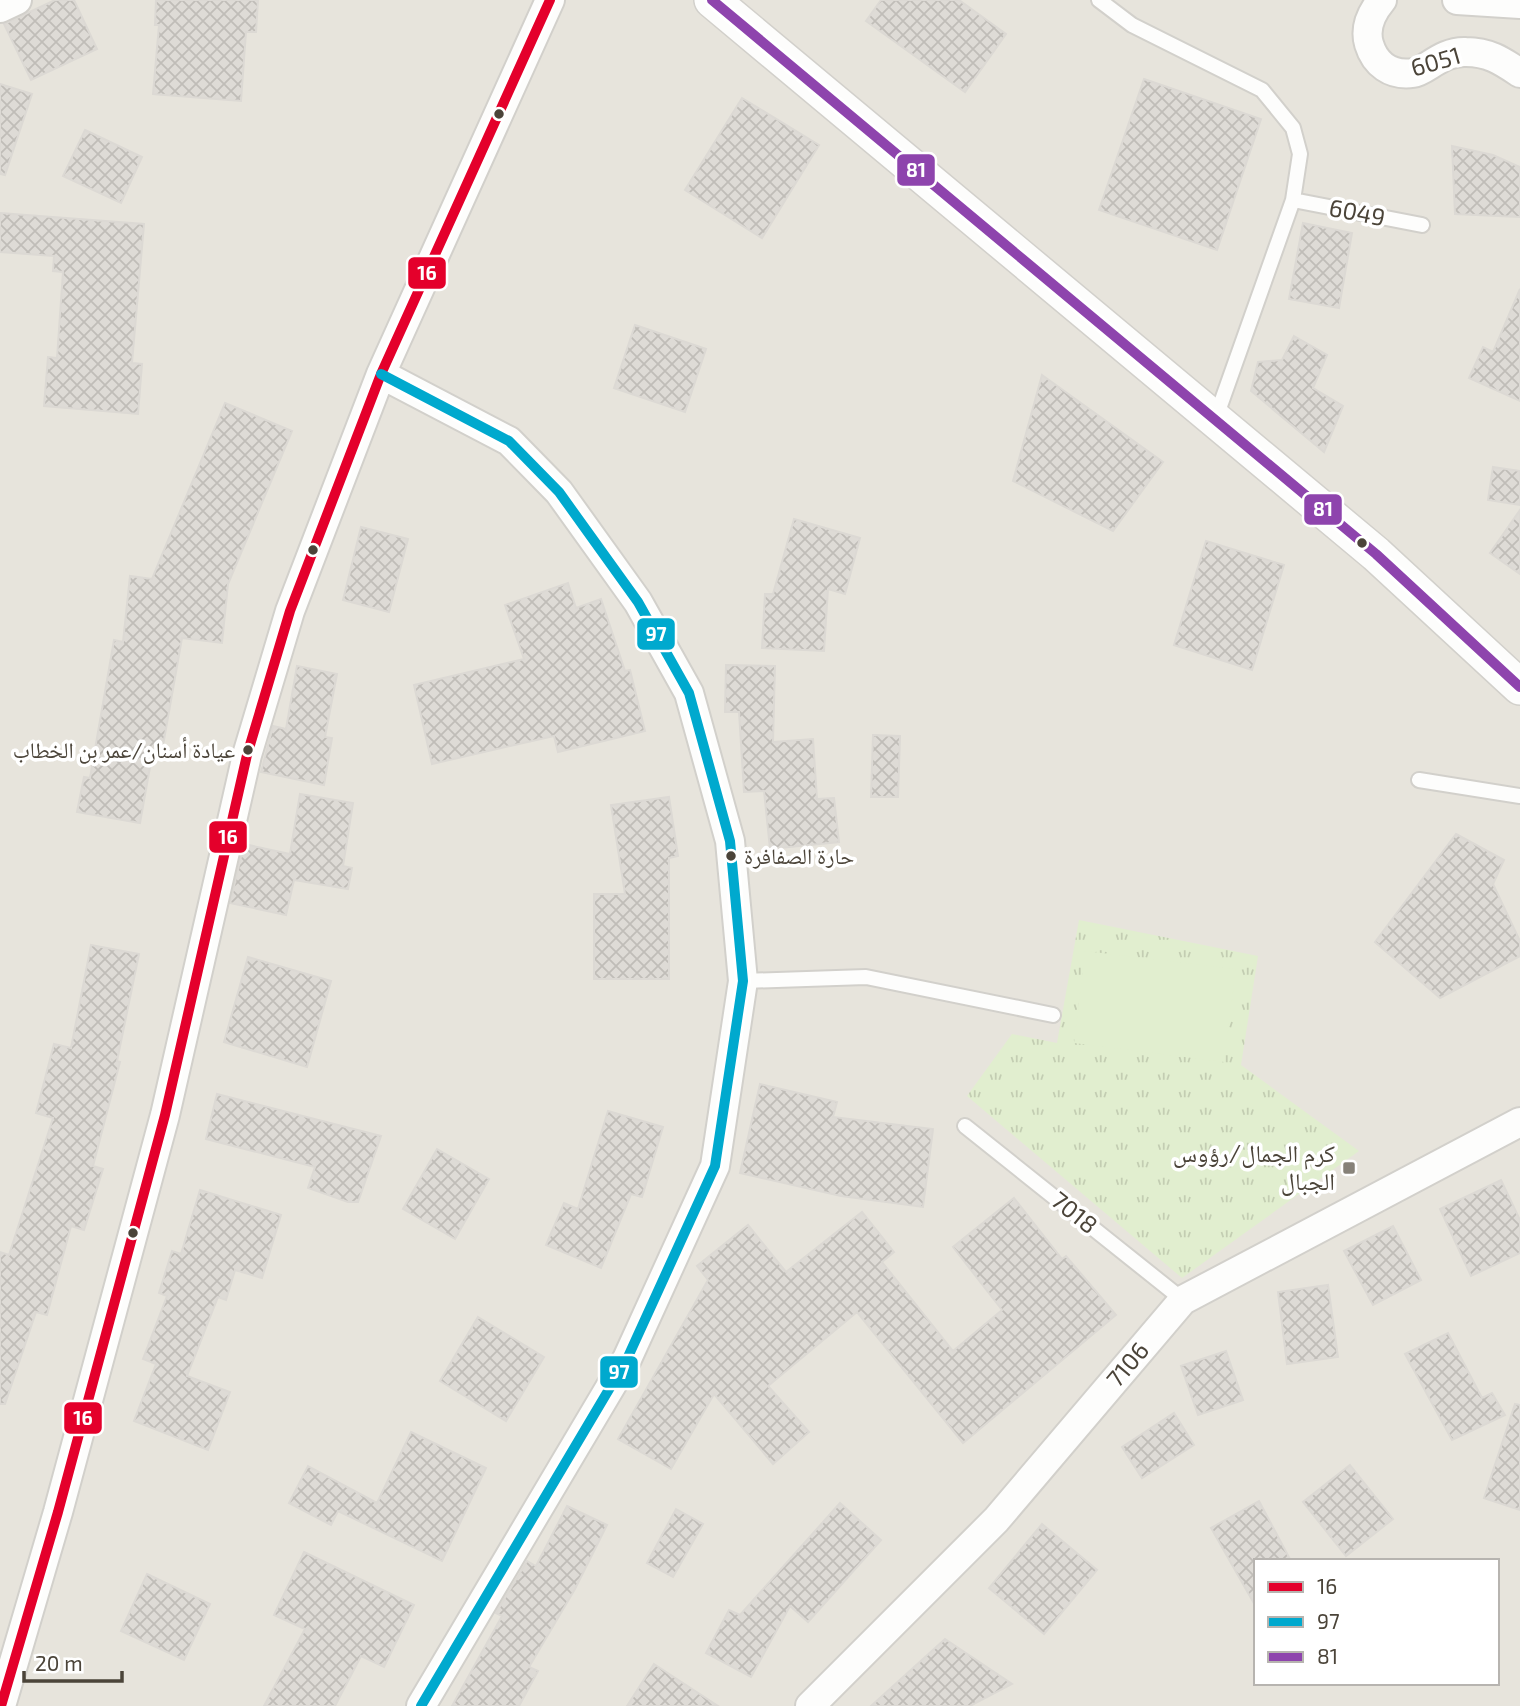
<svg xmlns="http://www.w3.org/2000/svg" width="1520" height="1706" font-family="'Exo 2','Noto Naskh Arabic',sans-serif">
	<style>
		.residential { fill: #e7e4dc; fill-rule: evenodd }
		.grass { fill: url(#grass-tufts) }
		.pitch { fill: #e1eecf }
		.building { fill: url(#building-cross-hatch); stroke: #dcd9d4; stroke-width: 2 }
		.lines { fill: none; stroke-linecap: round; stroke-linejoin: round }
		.service-casing { stroke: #d2d0cb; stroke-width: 18 }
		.minor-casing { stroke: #d2d0cb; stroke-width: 32 }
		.tertiary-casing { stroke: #d2d0cb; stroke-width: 38 }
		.service { stroke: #fdfdfc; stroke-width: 14 }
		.minor { stroke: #fdfdfc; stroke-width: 28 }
		.tertiary { stroke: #fdfdfc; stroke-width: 35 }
		.bus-1-casing { stroke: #fff; stroke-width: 16 }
		.bus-2-casing { stroke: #fff; stroke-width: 16 }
		.bus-3-casing { stroke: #fff; stroke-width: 16 }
		.bus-1 { stroke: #e4002b; stroke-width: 10 }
		.bus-2 { stroke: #00a9ce; stroke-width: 10 }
		.bus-3 { stroke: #8e44ad; stroke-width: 10 }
		.bus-dot { fill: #4b4439; stroke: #fff; stroke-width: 2.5 }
		.poi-dot { fill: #868178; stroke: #fff; stroke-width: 2.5 }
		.labels { text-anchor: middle; stroke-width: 7; stroke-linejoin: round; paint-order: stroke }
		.bus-label { font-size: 22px; fill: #4b4439; stroke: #fff; text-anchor: end }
		.street-label { font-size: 24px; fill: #4b4439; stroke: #fff }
		.poi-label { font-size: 24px; fill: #4b4439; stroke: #fff; text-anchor: end }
		.line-badge { stroke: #fff; stroke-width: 2.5 }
		.badge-label { font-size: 19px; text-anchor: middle; font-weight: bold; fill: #fff }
	</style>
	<defs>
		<pattern id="grass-tufts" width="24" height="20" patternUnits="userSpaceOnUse" patternTransform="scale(1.75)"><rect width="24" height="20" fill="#e1eecf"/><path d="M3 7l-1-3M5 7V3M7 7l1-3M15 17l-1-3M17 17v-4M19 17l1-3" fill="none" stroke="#c3cdb2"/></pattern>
		<pattern id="building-cross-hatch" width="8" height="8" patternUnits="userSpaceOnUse" patternTransform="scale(1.75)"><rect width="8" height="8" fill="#dedbd6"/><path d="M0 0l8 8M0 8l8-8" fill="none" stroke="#c0bdb8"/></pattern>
	</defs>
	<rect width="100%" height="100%" fill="#f4f2ee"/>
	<!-- residential -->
	<path class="residential" d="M0,0H1520V1706H0ZM1256,1561H1497V1683H1256Z"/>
	<!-- grass -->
	<path class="grass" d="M1079,920L1258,956L1241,1065L1359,1151L1182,1278L967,1096L1012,1034L1057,1043Z"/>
	<!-- pitch -->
	<path class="pitch" d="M1085,951L1236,969L1224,1062L1074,1043Z"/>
	<!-- building -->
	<path class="building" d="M55,0H74L97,49L31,80L4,24Z
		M156,0H258L256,32H246L241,101L153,94L159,25H155Z
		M881,0H959L1006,34L965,92L866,21Z
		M1144,79L1261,119L1217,250L1099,210Z
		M0,84L32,94L5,175L0,174Z
		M742,98L819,145L762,238L685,190Z
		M85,130L142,157L121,203L63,176Z
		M1452,146L1493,155L1520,167V217L1455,214Z
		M0,213L144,224L132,363L142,364L138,414L44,406L48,357L57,358L63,272L53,271L54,256L0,252Z
		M1303,223L1352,233L1339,308L1289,299Z
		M1520,289V401L1469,378L1483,347L1493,352Z
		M635,325L706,349L685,412L614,388Z
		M1294,336L1327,355L1313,388L1343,406L1324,452L1251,391L1258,362L1282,360Z
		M1042,375L1163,462L1113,531L1013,481Z
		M225,403L292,431L228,584L222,643L182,638L161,757L152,756L140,823L77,812L84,777L90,778L114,640L123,642L130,576L152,579Z
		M1493,467L1520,471V505L1488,500Z
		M1520,510V574L1490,553Z
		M794,519L860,538L845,594L828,589L824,651L762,648L765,594H773Z
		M361,527L408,539L389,612L343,600Z
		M1206,541L1284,565L1252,670L1174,645Z
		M568,583L576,608L601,599L625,671L630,670L645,731L558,752L554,736L432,764L414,685L524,659L505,605Z
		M726,665L775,666L773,742L813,739L817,799L834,798L839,842L770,849L764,791L744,792L739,712H725Z
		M297,666L337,674L325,737L332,738L324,785L261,772L273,726L286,729Z
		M873,735L900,736L898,797H871Z
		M300,794L353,803L343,866L352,868L348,889L294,880L286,915L230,903L244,844L290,854Z
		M669,797L678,856L669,858V979H594V894H625L611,805Z
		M1456,834L1504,860L1493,884L1520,941V956L1440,998L1375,942Z
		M91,945L139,954L117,1061L120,1062L93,1166L103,1169L84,1230L71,1226L47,1315L36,1312L5,1404H0V1252L9,1255L53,1118L36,1113L54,1044L71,1048Z
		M248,957L331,981L307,1067L224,1042Z
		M760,1084L837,1102L833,1117L933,1129L923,1207L841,1196L740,1173Z
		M217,1094L381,1136L358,1202H348L308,1188L315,1167L206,1139Z
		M608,1111L663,1127L642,1197L631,1194L601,1268L546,1245L564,1203L578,1209Z
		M437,1149L489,1179L455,1239L403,1209Z
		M1501,1180L1520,1220V1253L1471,1276L1440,1209Z
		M200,1190L281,1215L262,1278L235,1270L226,1300L218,1297L187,1376L230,1392L208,1450L134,1421L156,1364L143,1359L167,1296L159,1293L172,1251L181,1254Z
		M1014,1198L1062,1259L1066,1256L1116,1315L963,1443L857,1312L768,1386L809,1432L773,1464L714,1394L671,1469L618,1439L708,1280L697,1266L748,1225L786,1272L862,1212L894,1252L882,1262L953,1351L1002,1310L953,1247Z
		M1393,1226L1421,1280L1373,1305L1344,1251Z
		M1328,1285L1338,1357L1287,1364L1278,1292Z
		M478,1317L544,1357L506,1421L440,1381Z
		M1448,1333L1482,1398L1492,1393L1505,1415L1452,1440L1405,1354Z
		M1226,1351L1243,1400L1198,1415L1181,1366Z
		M1515,1404L1520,1405V1510L1484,1498Z
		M1174,1413L1194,1445L1142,1478L1122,1447Z
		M411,1432L486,1468L442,1561L338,1511L331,1525L289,1503L308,1466L377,1503Z
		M1350,1465L1393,1519L1346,1556L1303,1502Z
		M1259,1501L1291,1561H1256V1607L1211,1528Z
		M840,1503L881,1540L808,1622L790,1606L751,1677L706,1653L729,1610L740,1615Z
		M567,1506L607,1525L575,1589L529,1667L538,1671L519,1706H452L502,1616L496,1613L527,1561L536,1566Z
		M676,1509L703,1524L673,1577L647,1563Z
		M1042,1524L1097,1570L1044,1634L989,1588Z
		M304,1552L414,1605L384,1667L361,1656L335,1706H264L305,1629L274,1615Z
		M147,1574L210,1604L184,1660L121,1631Z
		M945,1639L1012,1684L970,1706H871Z
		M654,1664L718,1706H627Z"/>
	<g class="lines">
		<!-- service casing -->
		<g class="service-casing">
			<path id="service" d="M1099,0L1132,25L1262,90L1293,128L1300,154L1293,200L1215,420
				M1293,200L1422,225
				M1419,780L1520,796
				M743,981L866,977L1053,1015
				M965,1126L1183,1300"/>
		</g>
		<!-- minor casing -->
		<g class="minor-casing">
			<path id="minor" d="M1382,0C1372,12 1364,27 1369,44C1375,64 1391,76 1413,73C1427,71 1441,51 1466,52C1489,52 1502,61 1520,73
				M1457,0L1520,4
				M0,8L17,0
				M381,374L509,441L559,492L638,602L689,693L730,841L743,981L715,1166L627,1359L421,1706
				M1,1706L58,1512L165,1115L247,755L290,611L381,374L550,0
				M810,1706L996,1520L1183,1300L1520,1122"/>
		</g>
		<!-- tertiary casing -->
		<g class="tertiary-casing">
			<path id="tertiary" d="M712,0L1376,554L1520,687"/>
		</g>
		<!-- service -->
		<use href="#service" class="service"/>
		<!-- minor -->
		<use href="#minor" class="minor"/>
		<!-- tertiary -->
		<use href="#tertiary" class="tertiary"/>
		<!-- bus-1 casing -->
		<g class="bus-1-casing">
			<path id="bus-1" d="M1,1706L58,1512L165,1115L247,755L290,611L381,374L550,0"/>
		</g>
		<!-- bus-2 casing -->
		<g class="bus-2-casing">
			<path id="bus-2" d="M381,374L509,441L559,492L638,602L689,693L730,841L743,981L715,1166L627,1359L421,1706"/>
		</g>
		<!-- bus-3 casing -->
		<g class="bus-3-casing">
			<path id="bus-3" d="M712,0L1376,554L1520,687"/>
		</g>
		<!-- bus-1 -->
		<use href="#bus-1" class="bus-1"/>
		<!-- bus-2 -->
		<use href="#bus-2" class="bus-2"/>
		<!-- bus-3 -->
		<use href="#bus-3" class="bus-3"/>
	</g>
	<!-- markers -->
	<g class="bus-dot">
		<circle cx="499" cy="114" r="6"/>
		<circle cx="1362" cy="543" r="6"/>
		<circle cx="313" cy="550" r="6"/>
		<circle cx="248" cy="750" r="6"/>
		<circle cx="731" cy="856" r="6"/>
		<circle cx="133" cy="1233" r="6"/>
	</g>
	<rect class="poi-dot" x="1342" y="1161" width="14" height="14" rx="3.5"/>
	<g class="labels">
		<!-- bus labels -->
		<g class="bus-label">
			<text x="235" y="758">عيادة أسنان/عمر بن الخطاب</text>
			<text x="744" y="864" text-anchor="start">حارة الصفافرة</text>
		</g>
		<!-- street labels -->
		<g class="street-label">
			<text transform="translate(1436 62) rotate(-16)" y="8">6051</text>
			<text transform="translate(1357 213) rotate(11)" y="8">6049</text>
			<text transform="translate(1074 1213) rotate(39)" y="8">7018</text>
			<text transform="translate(1128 1365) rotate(-50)" y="8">7106</text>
		</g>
		<!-- poi labels -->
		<g class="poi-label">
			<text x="1335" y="1162">كرم الجمال/رؤوس<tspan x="1335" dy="28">الجبال</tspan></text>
		</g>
	</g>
	<g class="line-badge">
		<rect x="896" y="153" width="40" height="34" rx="7" fill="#8e44ad"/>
		<rect x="407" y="256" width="40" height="34" rx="7" fill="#e4002b"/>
		<rect x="1303" y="493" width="40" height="33" rx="7" fill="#8e44ad"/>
		<rect x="636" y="617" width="40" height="34" rx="7" fill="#00a9ce"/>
		<rect x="208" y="820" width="40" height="34" rx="7" fill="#e4002b"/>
		<rect x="599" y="1355" width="40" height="34" rx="7" fill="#00a9ce"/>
		<rect x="63" y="1401" width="40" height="34" rx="7" fill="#e4002b"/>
	</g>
	<g class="badge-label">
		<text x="916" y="177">81</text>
		<text x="427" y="280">16</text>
		<text x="1323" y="516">81</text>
		<text x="656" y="641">97</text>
		<text x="228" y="844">16</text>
		<text x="619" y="1379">97</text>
		<text x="83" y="1425">16</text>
	</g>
	<!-- legend -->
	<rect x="1254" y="1559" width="245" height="126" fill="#ffffff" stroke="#b7b4b0" stroke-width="2"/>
	<rect x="1268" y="1582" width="35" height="10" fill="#e4002b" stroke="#b7b4b0" stroke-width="2"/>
	<text x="1317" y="1594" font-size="21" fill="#4b4439">16</text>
	<rect x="1268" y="1617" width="35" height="10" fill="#00a9ce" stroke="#b7b4b0" stroke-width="2"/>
	<text x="1317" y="1629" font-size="21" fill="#4b4439">97</text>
	<rect x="1268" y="1652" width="35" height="10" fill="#8e44ad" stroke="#b7b4b0" stroke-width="2"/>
	<text x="1317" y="1664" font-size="21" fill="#4b4439">81</text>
	<!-- scale -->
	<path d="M24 1671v10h98v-10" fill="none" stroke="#4b4439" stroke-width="3.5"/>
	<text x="35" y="1671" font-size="21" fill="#4b4439" stroke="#ffffff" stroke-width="5" paint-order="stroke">20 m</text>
</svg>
